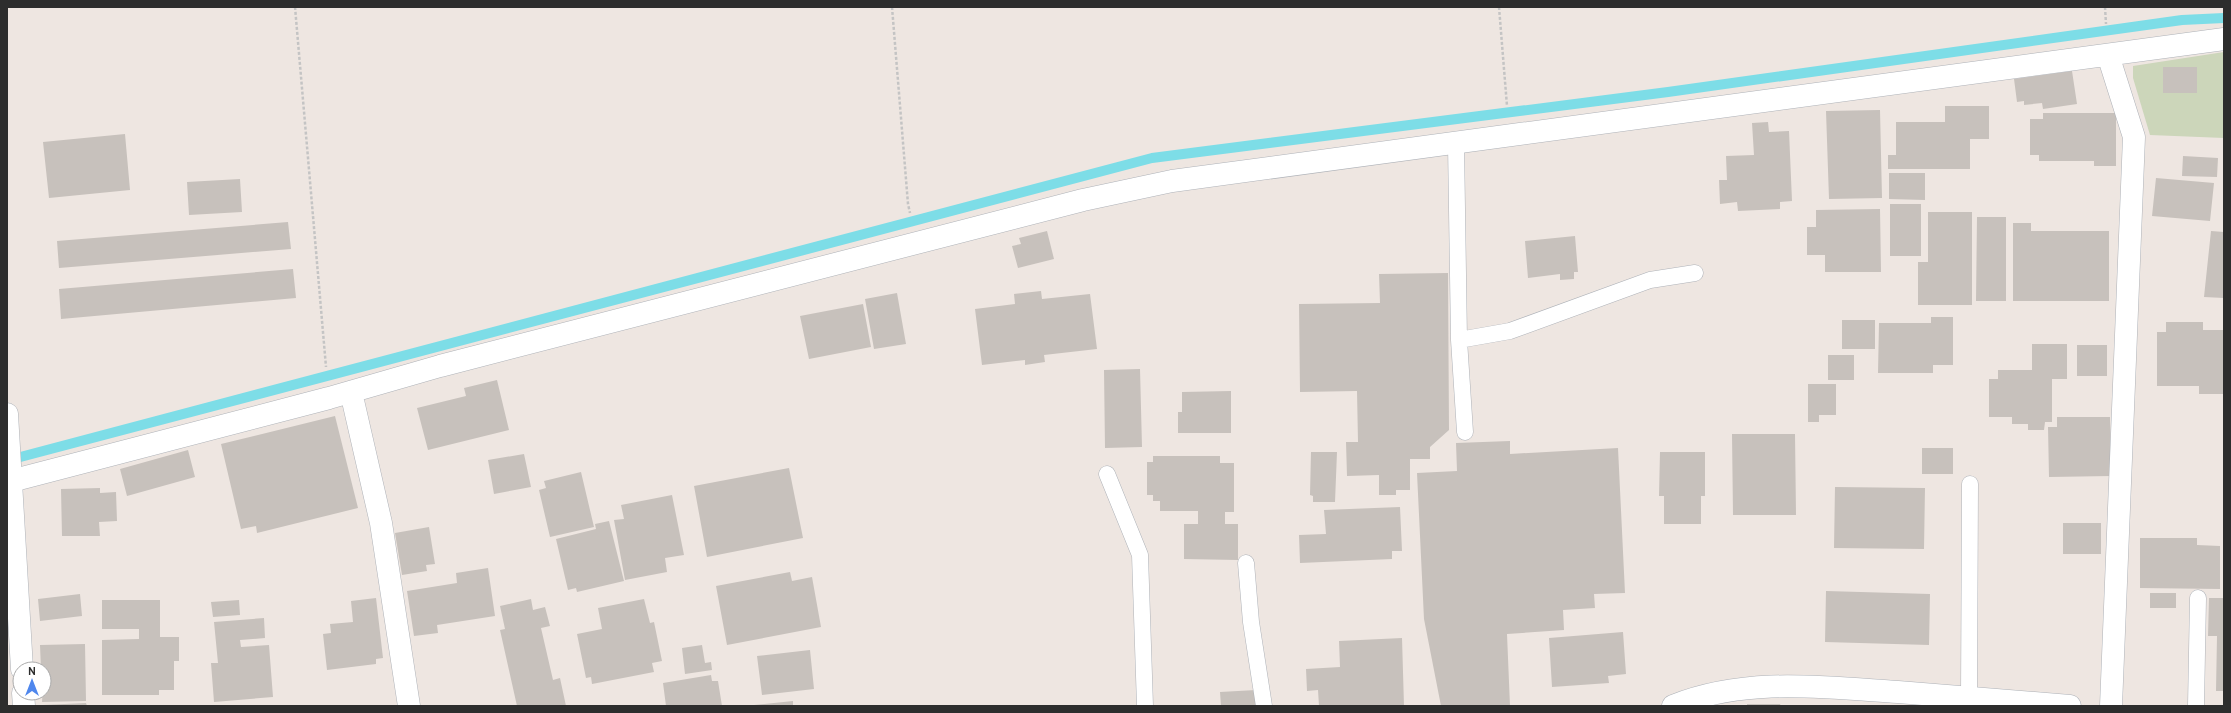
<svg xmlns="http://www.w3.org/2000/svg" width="2231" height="713" font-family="Overpass,sans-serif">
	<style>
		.cemetery { fill: #ccd6ba }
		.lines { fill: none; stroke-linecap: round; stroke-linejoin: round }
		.stream { stroke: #7ddde7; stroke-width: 10 }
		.building { fill: #c7c1bc }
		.service-casing { stroke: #aeb2b8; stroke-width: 17 }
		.minor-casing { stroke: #aeb2b8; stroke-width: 23 }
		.path { stroke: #c4c4c4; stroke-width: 2.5; stroke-dasharray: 3 2; stroke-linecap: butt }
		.service { stroke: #fff; stroke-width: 16 }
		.minor { stroke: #fff; stroke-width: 22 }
	</style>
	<rect width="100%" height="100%" fill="#eee6e1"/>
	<!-- cemetery -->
	<path class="cemetery" d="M2224,52V138L2150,135L2133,78V66Z"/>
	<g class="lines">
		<!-- stream -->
		<path class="stream" d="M9,460L1152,158L1668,92L2182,20L2224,18"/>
	</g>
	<!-- building -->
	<path class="building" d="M2163,67H2197V93H2163Z
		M2072,71L2077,104L2043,109L2042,103L2024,105V101L2017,102L2014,79Z
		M1945,106H1989V139H1970V169H1888V155H1896V122H1945Z
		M1880,110L1882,198L1829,199L1826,111Z
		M2043,113H2116V166H2094V161H2039V155H2030V119H2043Z
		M1768,122L1769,132L1789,131L1792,201L1780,202V209L1738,211L1737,202L1720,204L1719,180H1727L1726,156L1754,155L1752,123Z
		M125,134L130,190L49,198L43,142Z
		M2183,156L2218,158L2217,177L2182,176Z
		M1889,173H1925V200L1889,199Z
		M2156,178L2214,183L2210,221L2152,216Z
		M240,179L242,212L189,215L187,182Z
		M1890,204H1921V256H1890Z
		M1880,209L1881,272H1825V255H1807V227H1816V210Z
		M1928,212H1972V305H1918V262H1928Z
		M1977,217H2006V301H1976Z
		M288,222L291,249L59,268L57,241Z
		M2013,223H2031V231H2109V301H2013Z
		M1047,231L1054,259L1018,268L1012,246L1021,244L1019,238Z
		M2211,231L2224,232V298L2204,297Z
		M1575,236L1578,272H1574V279L1560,280V274L1528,278L1525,241Z
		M293,269L296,298L61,319L59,289Z
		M1448,273L1449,430L1430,447V459H1410V490H1396V495H1379V475L1347,476L1346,442H1358L1357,391L1300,392L1299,304L1380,303L1379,274Z
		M1041,291L1042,299L1090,294L1097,349L1044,355L1045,362L1025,365V360L982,365L975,309L1015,304L1014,294Z
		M897,293L906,344L874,349L865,299Z
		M863,304L871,347L809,359L800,316Z
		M1931,317H1953V365H1933V373H1878L1879,323H1931Z
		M1842,320H1875V349H1842Z
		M2166,322H2203V330H2224V394H2199V386H2157V332H2166Z
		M2032,344H2067V379H2052V422H2045L2044,430H2028V424H2012V417H1989V379H1998V370H2032Z
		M2077,345H2107V376H2077Z
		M1828,355H1854V380H1828Z
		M1140,369L1142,447L1105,448L1104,370Z
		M497,380L509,430L428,450L417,408L466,396L464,388Z
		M1808,384H1836V415H1819V422H1808Z
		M1231,391V433H1178V412H1182V392Z
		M335,416L358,508L257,533L256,526L241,529L221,444Z
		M2057,417H2110L2111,476L2049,477L2048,427H2057Z
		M1732,434H1795L1796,515H1733Z
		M1510,441V454L1618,448L1625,593L1594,594L1595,608L1563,610L1564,630L1507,634L1510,706H1441L1424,619L1417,473L1457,471L1456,443Z
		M1922,448H1953V474H1922Z
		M188,450L195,477L127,496L120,469Z
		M1311,452H1337L1335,502H1313V496L1310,495Z
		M1660,452H1705V496H1701V524H1664V496H1659Z
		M524,454L531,487L494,494L488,460Z
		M1153,456H1220V463H1234V512H1225V524H1238V560L1184,559V524H1198V511H1160V501H1153V495H1147V462H1153Z
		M789,468L803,538L707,557L694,486Z
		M581,472L594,527L550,537L539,490L546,488L544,481Z
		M1835,487L1925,488L1924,549L1834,548Z
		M100,488V493L116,492L117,521L99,522L100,536H62L61,489Z
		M672,495L684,555L665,558L667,572L625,580L614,520L624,519L621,505Z
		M1400,507L1402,551H1392V559L1300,563L1299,535L1326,534L1324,510Z
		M609,521L624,581L577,592L576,588L568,590L556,539L596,529L595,524Z
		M2063,523H2101V554H2063Z
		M429,527L435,564L426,565L427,571L402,575L395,533Z
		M2140,538H2197V545L2220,546V589L2140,588Z
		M488,568L495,616L437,625L438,633L414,636L407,591L457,583L456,573Z
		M790,572L792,581L812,577L821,627L727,645L716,586Z
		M1826,591L1930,594L1929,645L1825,642Z
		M2150,593H2176V608H2150Z
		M80,594L82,616L40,621L38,599Z
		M376,598L383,658L376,659V664L327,670L323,634L331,633L330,624L353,622L351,601Z
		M2209,598H2224V691H2216L2217,636H2208Z
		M531,599L533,610L545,607L550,626L541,628L553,680L560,678L566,706H517L500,630L505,629L500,606Z
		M644,599L650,623L654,622L662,661L652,663L654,672L592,684L591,677L586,678L577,634L602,629L598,608Z
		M102,600H160V637H179V661H174V690H159V695H102V640L139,639V629H102Z
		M239,600L240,615L213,617L211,602Z
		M264,618L265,638L240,640L241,647L269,645L273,697L214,702L211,663H218L214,622Z
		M1623,632L1626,674L1608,676L1609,683L1552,687L1549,638Z
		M1402,638L1404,706H1319L1318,690L1307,691L1306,669L1340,667L1339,641Z
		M85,644L86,701L42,702L44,669H41L40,645Z
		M702,645L705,663L711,662L712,670L685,674L682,648Z
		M810,650L814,689L762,695L757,656Z
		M711,675L712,681H718L722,706H666L663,683Z
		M1256,690L1257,706H1221L1220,692Z
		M793,701V706H754V705Z
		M86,703L87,706H43V705Z
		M1747,704H1780L1781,706H1747Z"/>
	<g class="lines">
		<!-- service casing -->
		<g class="service-casing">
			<path id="service" d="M1456,144L1459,340L1465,432
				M1459,340L1510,331L1650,280L1695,273
				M1107,474L1140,555L1145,706
				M1246,563L1251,622L1264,706
				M1969,698L1970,484
				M2196,706L2198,598"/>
		</g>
		<!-- minor casing -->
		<g class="minor-casing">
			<path id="minor" d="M2108,55L2134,137L2111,706
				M351,392L381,523L409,706
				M7,414L22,669
				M7,482L329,398L440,366L1083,200L1172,181L2224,39
				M23,693L24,706
				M1673,706C1745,677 1822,687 1898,692C1955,697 2013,701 2070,706"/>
		</g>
		<!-- path -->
		<path class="path" d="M295,7L326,367
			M892,7L908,204L910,213
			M1499,7L1507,106
			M2105,7L2106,24"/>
		<!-- service -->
		<use href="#service" class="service"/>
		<!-- minor -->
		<use href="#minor" class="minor"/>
	</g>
	<!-- border -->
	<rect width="2231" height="713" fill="none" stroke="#2d2d2d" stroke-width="16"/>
	<!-- north arrow -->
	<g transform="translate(32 681)"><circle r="19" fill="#ffffff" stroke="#ababab"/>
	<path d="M0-3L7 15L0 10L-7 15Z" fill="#4f87ed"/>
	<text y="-6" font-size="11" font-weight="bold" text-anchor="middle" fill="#2d2d2d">N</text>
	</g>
</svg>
